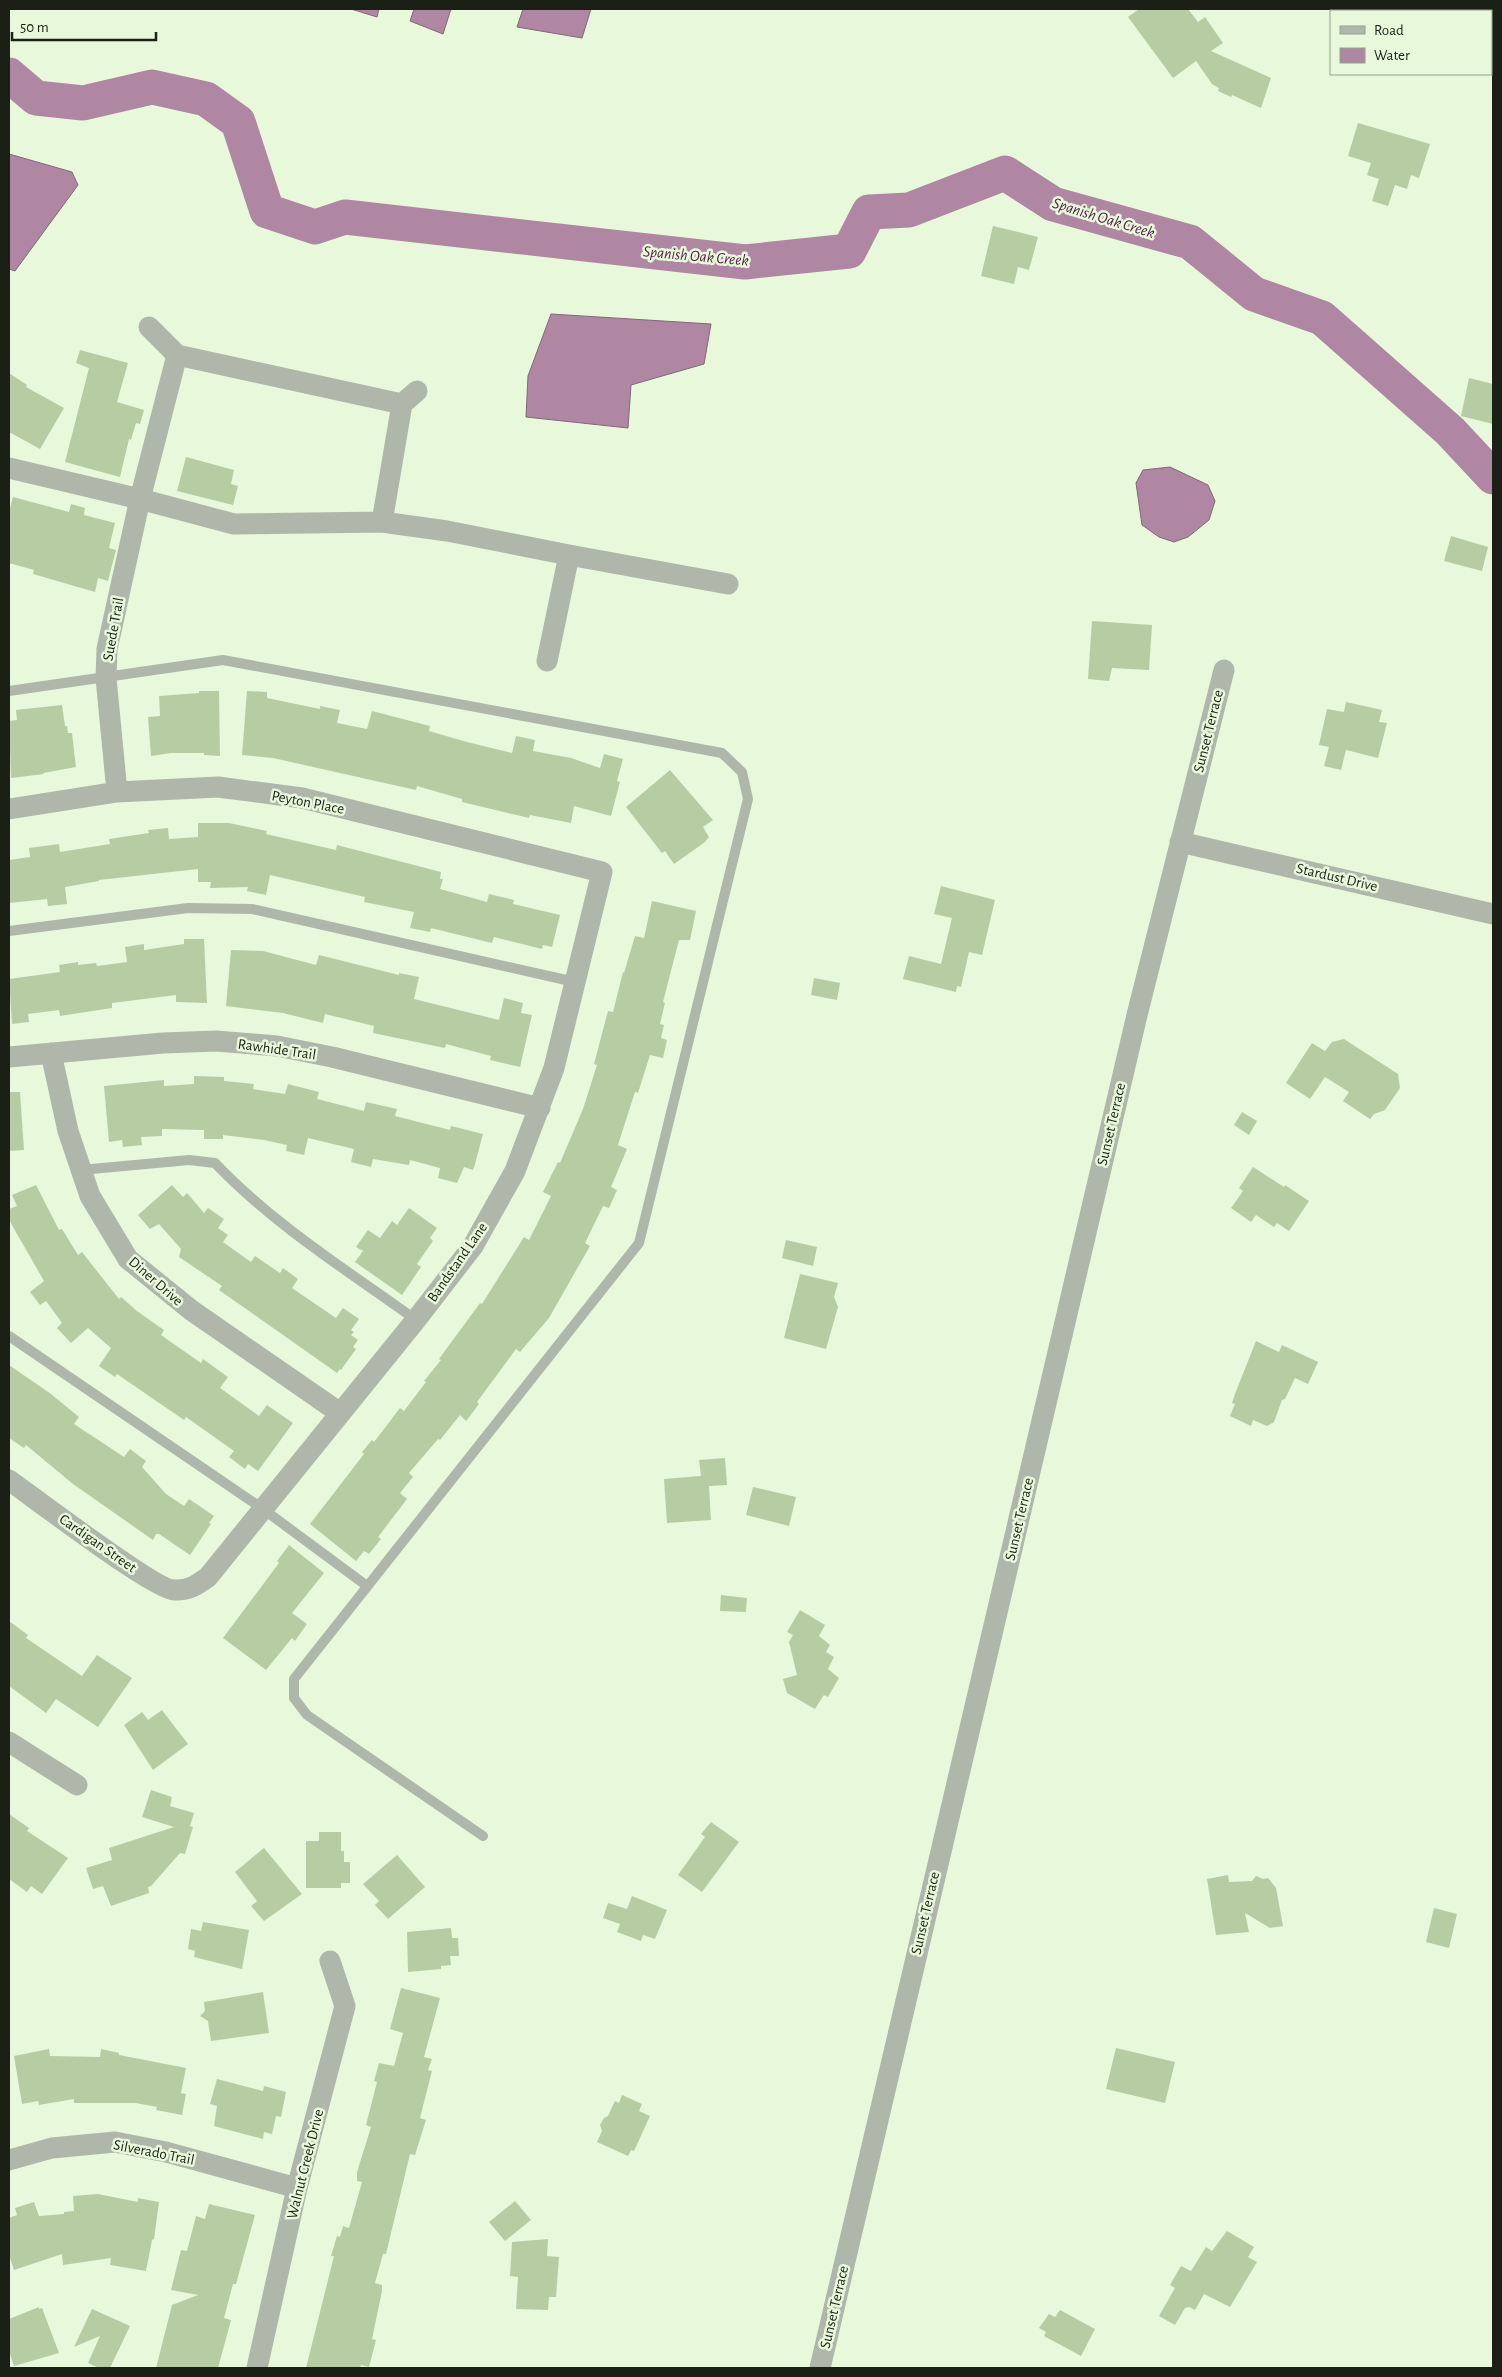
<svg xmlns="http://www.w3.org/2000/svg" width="1502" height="2377" font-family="'Alegreya Sans',sans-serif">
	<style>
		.water { fill: #af87a3; stroke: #826879 }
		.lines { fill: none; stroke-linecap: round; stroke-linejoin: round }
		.river { stroke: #af87a3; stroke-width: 35 }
		.building { fill: #b6cda4 }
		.service { stroke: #afb6aa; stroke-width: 10 }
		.minor { stroke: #afb6aa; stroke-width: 21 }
		.labels { text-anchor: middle; stroke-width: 5; stroke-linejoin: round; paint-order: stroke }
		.street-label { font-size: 15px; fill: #1a2016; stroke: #e7f8db }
		.water-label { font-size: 16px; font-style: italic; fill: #511e44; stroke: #e7f8db }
	</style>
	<rect width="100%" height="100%" fill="#e7f8db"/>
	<!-- water -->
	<path class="water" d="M351,9H379L377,17Z
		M414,9H451L443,34L410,21Z
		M523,9H591L582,38L517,27Z
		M9,154L72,172L78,185L15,271L9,269Z
		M551,314L711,324L704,364L631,385L628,428L526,417L528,376Z
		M1170,467L1208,485L1215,501L1209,520L1188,537L1174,542L1159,537L1142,525L1136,483L1143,470Z"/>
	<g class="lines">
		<!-- river -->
		<path class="river" d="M9,75L36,98L83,103L152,87L206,99L238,122L267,211L315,227L345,217L745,262L849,251L869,212L909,210L1005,173L1053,204L1190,242L1254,294L1322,318L1450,431L1493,477"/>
	</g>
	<!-- building -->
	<path class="building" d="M1139,9H1188L1198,22L1205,17L1223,43L1211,51L1271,78L1261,108L1232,95L1231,97L1218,91L1219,88L1212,84L1196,61L1173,78L1128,17Z
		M1358,123L1430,144L1419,178L1411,175L1407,189L1395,185L1388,206L1372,201L1379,179L1367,175L1371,163L1348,156Z
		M993,226L1038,237L1029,270L1018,267L1014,284L981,276Z
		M80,350L128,363L117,402L144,410L140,424L136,423L131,440L129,439L120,477L65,462L89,368L76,363Z
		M9,373L27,385L26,387L64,408L40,449L9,432Z
		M1469,378L1493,384V424L1461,416Z
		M186,457L234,470L231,484L238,486L233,505L177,491Z
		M13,497L69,512L71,504L85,508L84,515L115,523L109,548L116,550L108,581L98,578L95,592L33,574L34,570L9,563V511Z
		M1451,536L1488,547L1482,571L1444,561Z
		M1092,621L1152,625L1149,670L1112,668L1109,681L1088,679Z
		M199,691H219L220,756L204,755V753H171L151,756L148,717L160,716L159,696L199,693Z
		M247,691L267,692V698L320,709V706L340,710L337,723L367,729L372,711L430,726L429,731L467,742L512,753L516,736L535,740L533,751L571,758L600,768L604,754L623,759L617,781L620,782L611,816L574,806L571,823L530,815L529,818L462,802V799L417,786L416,790L273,758L242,755Z
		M1346,702L1382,710L1379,722L1387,723L1378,758L1346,750L1341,770L1324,766L1329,747L1319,745L1327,709L1344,712Z
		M62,705L65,726H67L68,733H72L76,767L43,773L44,774L11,778L9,721L17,720L16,710Z
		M670,770L713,820L703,827L709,837L705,842L674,864L665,851L662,853L626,807Z
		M198,823H229L267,831L266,834L336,850L337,845L441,872L440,879H443L440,889L487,902L489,894L514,900L513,904L560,915L552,947L543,945L542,949L494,937L492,943L431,928L430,932L410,928L414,912L364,902L365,897L270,875L266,895L247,891L248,887L210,888L211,882H198V869L99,880V881L65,887L67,904L48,906L47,899L9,903V860L30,857L29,848L59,844L60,852L110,844L109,839L149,833L148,830L168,828L169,839L198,837Z
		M941,886L995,900L982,955L969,952L961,987L957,986L956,992L903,979L909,956L941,964L952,918L934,914Z
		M652,901L696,911L690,940H679L663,1002L665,1003L660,1024L664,1025L661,1038L667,1040L663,1058L650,1055L638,1093L635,1092L618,1145L627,1149L611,1187L617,1190L609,1208L603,1206L585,1243L590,1246L549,1318L520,1352L516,1349L477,1402L479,1404L466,1421L460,1415L440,1440L438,1439L409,1473L413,1477L400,1493L407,1499L378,1537L381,1539L369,1554L364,1551L356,1561L310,1524L364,1454L362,1452L372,1440L374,1442L400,1408L404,1411L426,1382L424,1381L441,1360L439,1359L480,1303L482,1304L524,1237L529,1240L551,1196L543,1192L558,1162L560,1163L583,1109L597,1065L594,1064L608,1011L613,1012L623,972L624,973L635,936L644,938Z
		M184,939H204L207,1003L176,1002V995L112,1003V1008L60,1016L59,1010L28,1014L29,1022L12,1024L9,979L60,972L59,965L78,962V965L96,963L97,966L127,962L125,947L144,944V950L184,944Z
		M231,950L263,951L316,965L319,955L399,975V973L419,977L414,999L499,1020L504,998L523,1003L521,1013L532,1015L520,1067L490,1060L491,1056L446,1044L445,1048L373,1033L374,1026L325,1014L323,1023L283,1013L226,1006Z
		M814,978L840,983L837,1000L811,995Z
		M1344,1039L1398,1074L1400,1088L1385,1110L1374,1114L1370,1119L1343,1101L1349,1092L1325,1077L1310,1099L1286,1083L1312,1043L1325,1051L1332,1042Z
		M194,1076L224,1077V1081L254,1084L253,1089L285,1094L288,1084L319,1092L317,1099L364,1111L366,1102L397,1109L395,1116L450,1130L451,1126L483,1134L475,1164L473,1170L464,1167L457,1183L438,1178L440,1168L410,1160L409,1165L373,1159L371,1167L351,1162L354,1149L308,1138L304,1155L286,1151L287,1145L264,1140L223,1135V1139H204V1130L162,1129V1136L141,1137L142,1145L123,1147L122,1140L109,1142L104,1086L164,1080V1086L194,1084Z
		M9,1092H20L24,1150L9,1151Z
		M1242,1112L1257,1121L1249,1135L1234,1125Z
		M1253,1167L1284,1187L1285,1185L1309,1201L1289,1231L1277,1223L1274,1227L1256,1215L1251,1222L1231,1208L1243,1191L1239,1188Z
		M36,1185L59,1230L62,1229L78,1255L82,1252L119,1299L121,1297L137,1311L164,1330L161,1335L201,1363L203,1359L228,1377L220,1388L259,1416L267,1405L293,1423L258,1471L248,1464L245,1469L229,1457L234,1451L186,1417L184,1420L117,1374L115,1377L99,1366L111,1348L88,1328L71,1343L57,1328L62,1323L46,1301L40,1305L30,1292L44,1281L9,1220V1209L17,1206L12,1195Z
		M172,1185L183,1197L187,1193L204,1213L208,1208L224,1219L218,1228L228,1235L223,1242L251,1262L255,1256L280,1273L283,1268L298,1279L292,1288L336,1318L343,1308L359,1319L351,1330L354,1332L351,1335L358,1340L353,1347L356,1349L341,1370L340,1369L337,1373L219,1290L222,1286L179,1257L181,1249L159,1224L150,1229L138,1215Z
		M409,1208L437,1228L430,1238L433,1241L417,1264L421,1267L402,1295L355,1262L363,1251L356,1247L368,1230L380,1238L392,1221L397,1225Z
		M786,1240L817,1247L813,1266L782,1258Z
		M800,1274L838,1283L834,1297L838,1307L826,1349L784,1338Z
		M1256,1341L1279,1352L1282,1345L1318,1362L1308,1384L1295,1378L1285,1399L1282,1400L1274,1422L1267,1426L1253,1420L1251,1426L1230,1416L1235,1404L1232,1403L1235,1394Z
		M9,1365L51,1394L79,1417L74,1424L124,1457L130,1449L146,1461L142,1467L166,1494L184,1506L189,1499L214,1516L209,1523L211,1524L190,1555L159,1534H156L153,1540L73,1484L26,1445L24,1448L9,1438Z
		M725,1458L727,1485L709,1486L711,1520L667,1523L664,1479L701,1476L699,1460Z
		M753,1487L796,1497L789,1526L746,1515Z
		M289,1545L324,1573L292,1613L307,1624L295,1641L292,1638L266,1670L223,1638L279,1563L277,1561Z
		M721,1595L747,1598L746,1612L720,1611Z
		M800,1610L825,1625L819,1636L830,1645L826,1652L834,1657L828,1669L839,1678L828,1697L824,1695L815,1709L787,1693L783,1679L797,1675L789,1642L793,1635L787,1632Z
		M9,1621L28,1635L26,1638L82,1676L97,1655L132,1678L98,1727L56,1699L46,1713L9,1686Z
		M162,1710L188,1744L153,1770L124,1725L142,1712L148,1720Z
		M151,1790L172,1797L170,1806L194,1813L190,1826L193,1827L185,1854L180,1853L151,1886L148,1887L149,1893L111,1906L103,1886L93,1889L86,1868L112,1860L109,1848L174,1827L142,1817Z
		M9,1814L29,1828L27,1831L68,1858L42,1894L31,1886L27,1892L9,1879Z
		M711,1822L739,1842L702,1892L678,1875L705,1837L701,1834Z
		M319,1832H341V1851H344V1862H350V1883H341V1888H306V1841H319Z
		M264,1848L302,1894L264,1921L251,1906L257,1901L235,1872Z
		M397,1855L425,1887L388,1919L375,1905L379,1901L363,1884Z
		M1228,1875L1229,1882L1252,1881L1256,1876L1263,1879L1268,1878L1276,1888L1283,1926L1270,1928L1245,1913L1249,1932L1216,1935L1207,1879Z
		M632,1896L667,1910L655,1939L643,1935L641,1941L617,1932L620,1924L603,1918L608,1903L627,1909Z
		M1434,1908L1457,1914L1449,1948L1426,1942Z
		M203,1922L249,1930L242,1969L194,1957L195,1951L188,1949L191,1929L201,1931Z
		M451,1928L452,1938H458L459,1956H450L451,1965L441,1966V1969L408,1972L407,1932Z
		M401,1988L440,1998L424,2057L432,2059L428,2070L432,2071L420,2118L426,2120L415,2155L410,2154L386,2254H383L375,2283L382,2285V2291L372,2339L376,2340L369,2367L361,2365L360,2368H306L334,2256H331L337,2236L340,2237L343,2226L349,2228L362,2182L357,2181V2172L371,2127L366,2125L377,2082L374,2081L379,2063L394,2066L403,2033L390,2029Z
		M263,1992L269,2033L211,2041L208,2021L200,2016L205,2011L204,2002Z
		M1116,2048L1175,2062L1165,2103L1106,2089Z
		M49,2049L50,2056L100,2057L101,2049L119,2053V2055L186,2068L181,2093L186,2094L182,2115L156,2110L157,2107L136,2103H74V2099L39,2105L38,2101L22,2104L14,2056Z
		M217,2079L263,2091L264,2086L286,2092L281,2117L276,2116L272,2134L264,2132L263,2139L214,2126L217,2106L210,2104Z
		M622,2095L642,2104L639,2111L650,2116L634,2151L631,2150L628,2156L597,2142L602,2131L600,2125L604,2118L608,2116L615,2101L619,2103Z
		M98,2194L138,2202V2198L159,2202L154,2239L152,2240L146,2271L110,2265L111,2258L63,2265L62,2254L14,2270L9,2255V2218L17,2215L15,2208L34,2202L39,2216L64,2214V2212L74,2211L73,2196Z
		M515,2201L531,2220L505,2241L489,2222Z
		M209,2204L255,2215L236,2284H233L224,2318L231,2320L218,2368H156L172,2305L198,2295L171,2290L181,2250L187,2251L196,2216L205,2219Z
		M1227,2231L1254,2247L1248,2257L1257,2262L1230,2307L1204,2294L1195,2310L1189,2307L1185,2308L1175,2325L1159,2316L1175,2288L1170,2285L1181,2266L1191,2271L1206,2247L1212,2251Z
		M548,2239L547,2256L559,2257L556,2297H549L548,2310L516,2309L518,2277L510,2276L512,2242Z
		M39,2307V2309L42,2308L59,2353L14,2366L9,2351V2319Z
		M92,2309L130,2326L110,2368H99L88,2363L100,2336L74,2347Z
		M1060,2310L1095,2329L1081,2356L1044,2336L1046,2332L1039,2328L1049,2314L1055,2317Z"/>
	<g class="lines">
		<!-- service -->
		<path class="service" d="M9,691L223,660L722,753L742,772L748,799L639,1243L294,1679V1698L307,1715L483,1836
			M9,931L188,908L252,909L575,982
			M81,1170L189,1160L215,1163C273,1224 348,1271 416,1320
			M9,1336L263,1509L367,1586"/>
		<!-- minor -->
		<path class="minor" d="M1424,9L1428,11
			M1491,48L1493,50
			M149,327L177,355
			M402,404L417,391
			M9,468L140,499L234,524L382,522L447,531L569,555L728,584
			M547,661L569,555
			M117,792L106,678L107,649L140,499L177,355L402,404L382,522
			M9,809L117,792L218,787L302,798L602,872L554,1068L515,1171L473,1246L415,1321L208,1577C197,1585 188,1591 174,1590C155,1590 33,1497 9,1480
			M1180,842L1493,914
			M51,1053L68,1131L90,1196L128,1259L191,1310L340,1413
			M9,1057L163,1043L216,1041L277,1046L332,1057L540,1108
			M9,1742L77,1785
			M9,2160L52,2148L115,2142L166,2152L297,2188
			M257,2368L297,2188L345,2006L330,1961
			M820,2368L1137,1015L1224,670"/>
	</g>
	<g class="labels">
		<!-- street labels -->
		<g class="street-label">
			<text transform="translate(113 629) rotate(-80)" y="5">Suede Trail</text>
			<text transform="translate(1208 731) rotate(-76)" y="5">Sunset Terrace</text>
			<text transform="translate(308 802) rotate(11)" y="5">Peyton Place</text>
			<text transform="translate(1337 877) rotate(13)" y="5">Stardust Drive</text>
			<text transform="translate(277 1049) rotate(8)" y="5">Rawhide Trail</text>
			<text transform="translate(1111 1124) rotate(-77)" y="5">Sunset Terrace</text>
			<text transform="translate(457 1262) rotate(-55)" y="5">Bandstand Lane</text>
			<text transform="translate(156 1281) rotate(41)" y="5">Diner Drive</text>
			<text transform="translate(1019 1519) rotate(-77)" y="5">Sunset Terrace</text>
			<text transform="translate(98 1543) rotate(35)" y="5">Cardigan Street</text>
			<text transform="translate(925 1913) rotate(-77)" y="5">Sunset Terrace</text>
			<text transform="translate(154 2152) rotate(11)" y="5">Silverado Trail</text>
			<text transform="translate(305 2164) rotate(-76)" y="5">Walnut Creek Drive</text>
			<text transform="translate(834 2307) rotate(-77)" y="5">Sunset Terrace</text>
		</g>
		<!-- water labels -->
		<g class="water-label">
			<text transform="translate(1104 217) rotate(17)" y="6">Spanish Oak Creek</text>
			<text transform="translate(696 255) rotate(5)" y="6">Spanish Oak Creek</text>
		</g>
	</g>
	<!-- border -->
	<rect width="1502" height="2377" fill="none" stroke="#1a2016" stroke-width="20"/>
	<!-- legend -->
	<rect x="1330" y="10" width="162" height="65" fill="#e7f8db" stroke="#95a28c"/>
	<rect x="1340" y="26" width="25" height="8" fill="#afb6aa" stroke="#95a28c"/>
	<text x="1374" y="35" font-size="15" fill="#1a2016">Road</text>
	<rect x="1340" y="48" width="25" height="15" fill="#af87a3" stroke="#95a28c"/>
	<text x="1374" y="60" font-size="15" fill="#1a2016">Water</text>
	<!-- scale -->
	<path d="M12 32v8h144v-8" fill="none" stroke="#1a2016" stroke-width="2.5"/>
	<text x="20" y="32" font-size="15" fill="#1a2016" stroke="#e7f8db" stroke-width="4" paint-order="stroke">50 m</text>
</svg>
